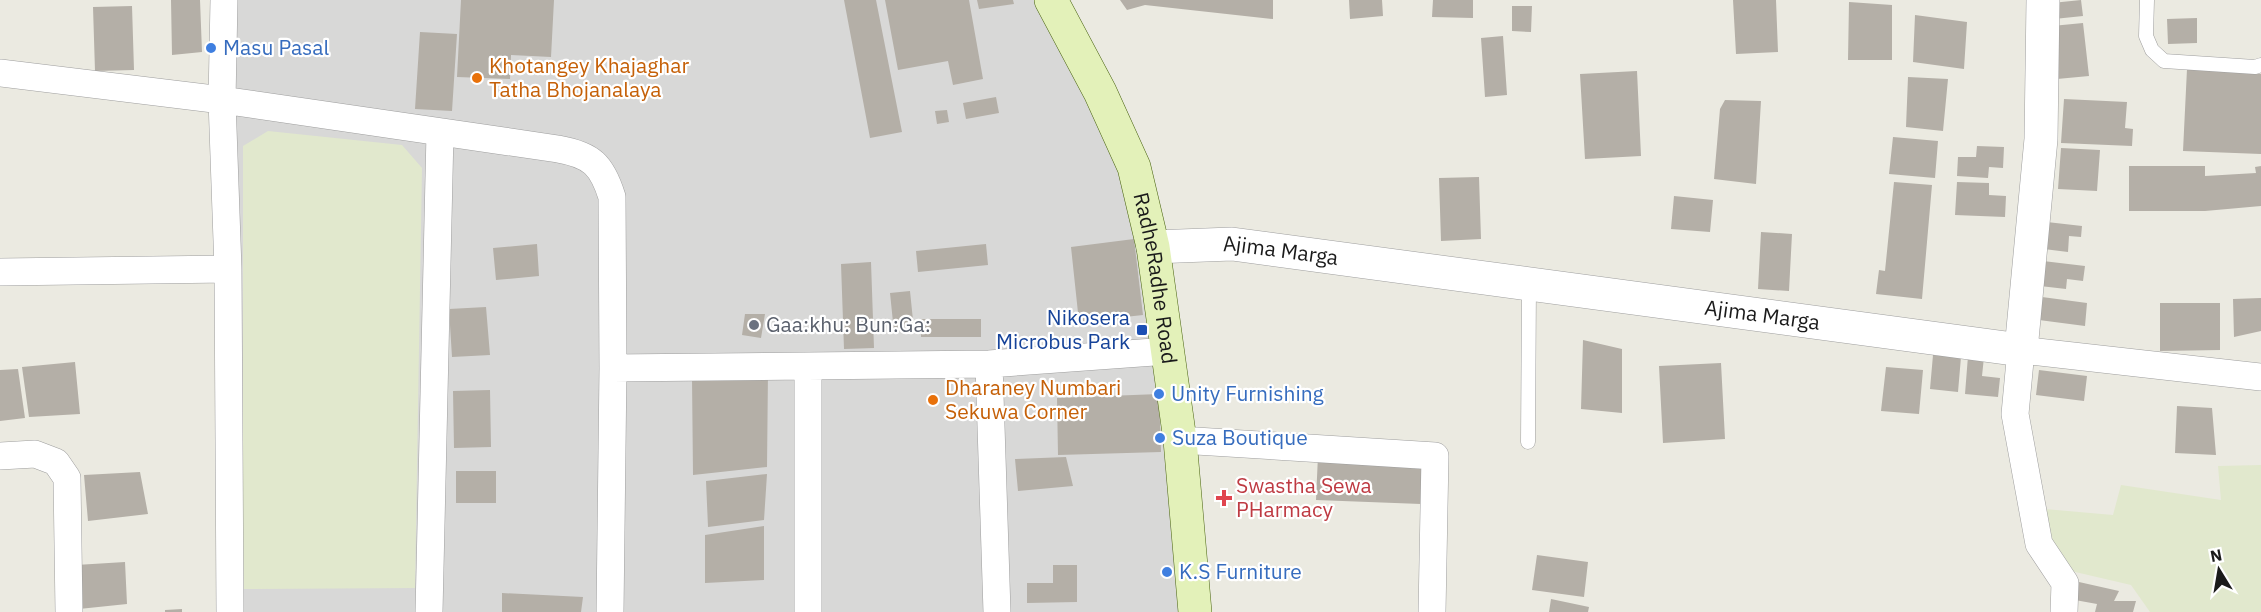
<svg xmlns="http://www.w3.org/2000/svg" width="2261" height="612" font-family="'IBM Plex Sans',sans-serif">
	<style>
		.residential { fill: #d8d8d7 }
		.farmland { fill: #e1e8cd }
		.building { fill: #b4afa7 }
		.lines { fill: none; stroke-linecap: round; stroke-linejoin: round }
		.service-casing { stroke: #9e9e9e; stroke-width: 15 }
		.minor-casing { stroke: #9e9e9e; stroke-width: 28 }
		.tertiary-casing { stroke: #9e9e9e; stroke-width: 34 }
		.secondary-casing { stroke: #496310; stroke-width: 34 }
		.service { stroke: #fff; stroke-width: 14 }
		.minor { stroke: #fff; stroke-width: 27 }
		.tertiary { stroke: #fff; stroke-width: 33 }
		.secondary { stroke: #e3f1b9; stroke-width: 33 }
		.shop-dot { fill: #3f7fe0; stroke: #fff; stroke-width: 2 }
		.food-dot { fill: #e8710a; stroke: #fff; stroke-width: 2 }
		.worship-dot { fill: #6b7280; stroke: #fff; stroke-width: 2 }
		.transit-dot { fill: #1a4fb4; stroke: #fff; stroke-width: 2 }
		.health-dot { fill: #e0444e; stroke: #fff; stroke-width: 2 }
		.labels { text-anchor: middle; stroke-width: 4.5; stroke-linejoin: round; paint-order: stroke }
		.shop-label { font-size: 21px; fill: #366cbe; stroke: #fff; text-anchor: start }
		.food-label { font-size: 21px; fill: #c56008; stroke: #fff; text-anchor: start }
		.street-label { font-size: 21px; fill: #1a1a1a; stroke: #fff }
		.transit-label { font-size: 21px; fill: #164399; stroke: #fff; text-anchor: end }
		.worship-label { font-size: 21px; fill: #5b616d; stroke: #fff; text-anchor: start }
		.health-label { font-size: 21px; fill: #be3a42; stroke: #fff; text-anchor: start }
	</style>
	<rect width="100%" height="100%" fill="#ebeae1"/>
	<!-- residential -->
	<path class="residential" d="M227,0H1049L1134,167L1194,612H229Z"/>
	<!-- farmland -->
	<path class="farmland" d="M268,131L402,145L422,168L415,588L243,589V146Z
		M2261,465V612H2150L2131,585L2071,571L2052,546L2045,509L2113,515L2121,485L2221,500L2218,466Z"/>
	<!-- building -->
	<path class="building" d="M171,0H200L202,52L172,55Z
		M461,0H554L551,57L511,55L510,79L457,77Z
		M844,0H876L902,132L870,138Z
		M885,0H969L983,79L953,85L948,61L898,70Z
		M977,0H1013L1014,4L979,9Z
		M1120,0H1273V19L1145,5L1127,10Z
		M1349,0H1382L1383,16L1350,19Z
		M1433,0H1473V18L1432,17Z
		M1733,0H1776L1778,52L1736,54Z
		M2081,0L2083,16L2054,19L2052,3Z
		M1849,2L1892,5V60H1848Z
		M132,6L134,70L95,71L93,7Z
		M1512,6H1532L1531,32L1512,31Z
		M1915,15L1967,22L1964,69L1913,62Z
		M2197,18V43L2168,44L2167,19Z
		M2083,23L2089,76L2057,79L2052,26Z
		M420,32L457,34L452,111L415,109Z
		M1503,36L1507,95L1485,97L1481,38Z
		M2187,69L2261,74V154L2183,151Z
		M1637,71L1641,156L1585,159L1580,74Z
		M1908,77L1948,79L1943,131L1906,127Z
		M996,97L999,113L966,119L963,103Z
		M2064,99L2127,102L2125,128L2133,129L2132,146L2061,143Z
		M1725,100L1761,101L1756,184L1714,179L1720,109Z
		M947,110L949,122L937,124L935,111Z
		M1893,137L1938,141L1935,178L1889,174Z
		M1977,146L2004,147L2003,168L1989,167L1988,178L1957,176L1958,157H1976Z
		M2061,148L2100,150L2097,191L2058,189Z
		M2129,166H2205V176L2256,173L2255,167L2261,166V206L2205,211H2129Z
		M1479,177L1481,239L1441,241L1439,178Z
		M1894,182L1932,185L1922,299L1876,294L1879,270L1885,271Z
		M1957,182L1989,183V195L2006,196L2005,217L1955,215Z
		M1674,196L1713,200L1710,232L1671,229Z
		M2047,222L2082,226L2081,237L2069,236L2068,252L2044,249Z
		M1761,232L1792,234L1789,291L1758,289Z
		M1134,239L1143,315L1079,322L1071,247Z
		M537,244L539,276L496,280L493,248Z
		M986,244L988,265L918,272L916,251Z
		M2043,261L2085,266L2083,281L2067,279L2066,289L2040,286Z
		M871,262L874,348L844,349L841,264Z
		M910,291L914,330L894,332L890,293Z
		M2042,297L2087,303L2085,326L2039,320Z
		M2261,298V331L2234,337L2233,299Z
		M2160,303H2220V350L2160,351Z
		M486,307L490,355L452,357L449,309Z
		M745,314H765L761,338L742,335Z
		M921,319H981V337H921Z
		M1583,340L1622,349V413L1581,409Z
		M1933,355L1961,357L1958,392L1930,389Z
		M1968,356L1984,357L1982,376L2000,378L1998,397L1965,394Z
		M75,362L80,414L29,417L22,367Z
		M1721,363L1725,439L1663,443L1659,366Z
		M1886,367L1923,370L1919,414L1881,411Z
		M18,369L25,418L0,421V370Z
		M2039,370L2087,376L2084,401L2036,395Z
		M768,371L767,467L693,475L692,378Z
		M490,390L491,447L454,448L453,391Z
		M1159,394L1161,452L1058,455L1057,398Z
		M2177,406L2212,408L2216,455L2175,453Z
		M1318,455L1423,460L1421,504L1316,500Z
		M1066,457L1073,486L1018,491L1015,459Z
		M456,471H496V503H456Z
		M140,472L148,514L88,521L84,475Z
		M767,474L764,520L708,527L706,481Z
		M764,526V580L705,583V535Z
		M1537,555L1588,562L1584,597L1532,590Z
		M125,562L127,604L79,609L76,565Z
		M1053,565H1077V602L1027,603V583H1053Z
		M2079,582L2119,591L2114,601H2136L2133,612H2095L2097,604L2075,600Z
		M502,593L583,597L581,612H502Z
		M1551,599L1589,607L1588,612H1549Z
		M182,609V612H165V610Z"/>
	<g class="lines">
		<!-- service casing -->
		<g class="service-casing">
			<path id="service" d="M2147,0L2146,36L2152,50L2164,61L2255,67L2261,65
				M1528,442L1529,284"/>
		</g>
		<!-- minor casing -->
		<g class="minor-casing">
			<path id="minor" d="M224,0L222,100L228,269L230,612
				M0,73L222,100L558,149C592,155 602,165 612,197L613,368L610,612
				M0,272L228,269
				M989,364L997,612
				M808,366V612
				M613,368L989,364L1168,351
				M1180,440L1435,456L1432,612
				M0,456L35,454L56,462L67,478L69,612
				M429,612L440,133
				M2064,612L2065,583L2039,544L2015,414L2021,350L2261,377"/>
		</g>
		<!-- tertiary casing -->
		<g class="tertiary-casing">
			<g id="tertiary">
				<path id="s1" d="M1153,247L1232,244L2021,350L2041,139L2043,0"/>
			</g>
		</g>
		<!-- secondary casing -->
		<g class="secondary-casing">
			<g id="secondary">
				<path id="s2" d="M1051,0L1100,92L1134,167L1153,247L1180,440L1195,612"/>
			</g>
		</g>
		<!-- service -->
		<use href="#service" class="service"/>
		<!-- minor -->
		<use href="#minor" class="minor"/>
		<!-- tertiary -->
		<use href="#tertiary" class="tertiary"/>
		<!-- secondary -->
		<use href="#secondary" class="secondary"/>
	</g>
	<!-- markers -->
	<g class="shop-dot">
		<circle cx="211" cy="48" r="6"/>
		<circle cx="1159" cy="394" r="6"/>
		<circle cx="1160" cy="438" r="6"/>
		<circle cx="1167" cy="572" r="6"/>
	</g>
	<g class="food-dot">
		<circle cx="477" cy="78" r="6"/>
		<circle cx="933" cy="400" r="6"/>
	</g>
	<circle class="worship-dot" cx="754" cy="325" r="6"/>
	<rect class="transit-dot" x="1136" y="324" width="12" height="12" rx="3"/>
	<path class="health-dot" d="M1221 489h6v6h6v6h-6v6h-6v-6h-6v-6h6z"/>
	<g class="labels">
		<!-- shop labels -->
		<g class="shop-label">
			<text x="223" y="55">Masu Pasal</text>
			<text x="1171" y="401">Unity Furnishing</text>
			<text x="1172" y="445">Suza Boutique</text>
			<text x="1179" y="579">K.S Furniture</text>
		</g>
		<!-- food labels -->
		<g class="food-label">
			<text x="489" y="73">Khotangey Khajaghar<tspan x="489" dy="24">Tatha Bhojanalaya</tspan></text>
			<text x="945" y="395">Dharaney Numbari<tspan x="945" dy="24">Sekuwa Corner</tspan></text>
		</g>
		<!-- street labels -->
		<g class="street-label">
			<text dy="7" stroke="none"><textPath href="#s1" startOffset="128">Ajima Marga</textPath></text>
			<text dy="7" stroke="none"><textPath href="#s2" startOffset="300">RadheRadhe Road</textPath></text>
			<text dy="7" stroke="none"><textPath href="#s1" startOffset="614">Ajima Marga</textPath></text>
		</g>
		<!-- transit labels -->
		<g class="transit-label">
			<text x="1130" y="325">Nikosera<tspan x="1130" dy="24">Microbus Park</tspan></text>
		</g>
		<!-- worship labels -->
		<g class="worship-label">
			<text x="766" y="332">Gaa:khu: Bun:Ga:</text>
		</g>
		<!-- health labels -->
		<g class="health-label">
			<text x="1236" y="493">Swastha Sewa<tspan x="1236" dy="24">PHarmacy</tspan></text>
		</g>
	</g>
	<!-- north arrow -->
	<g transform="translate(2219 570) rotate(349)" stroke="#ffffff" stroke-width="4.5" paint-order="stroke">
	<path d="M0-4.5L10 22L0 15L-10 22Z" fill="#1a1a1a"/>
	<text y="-9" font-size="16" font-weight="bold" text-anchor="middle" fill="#1a1a1a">N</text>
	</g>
</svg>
